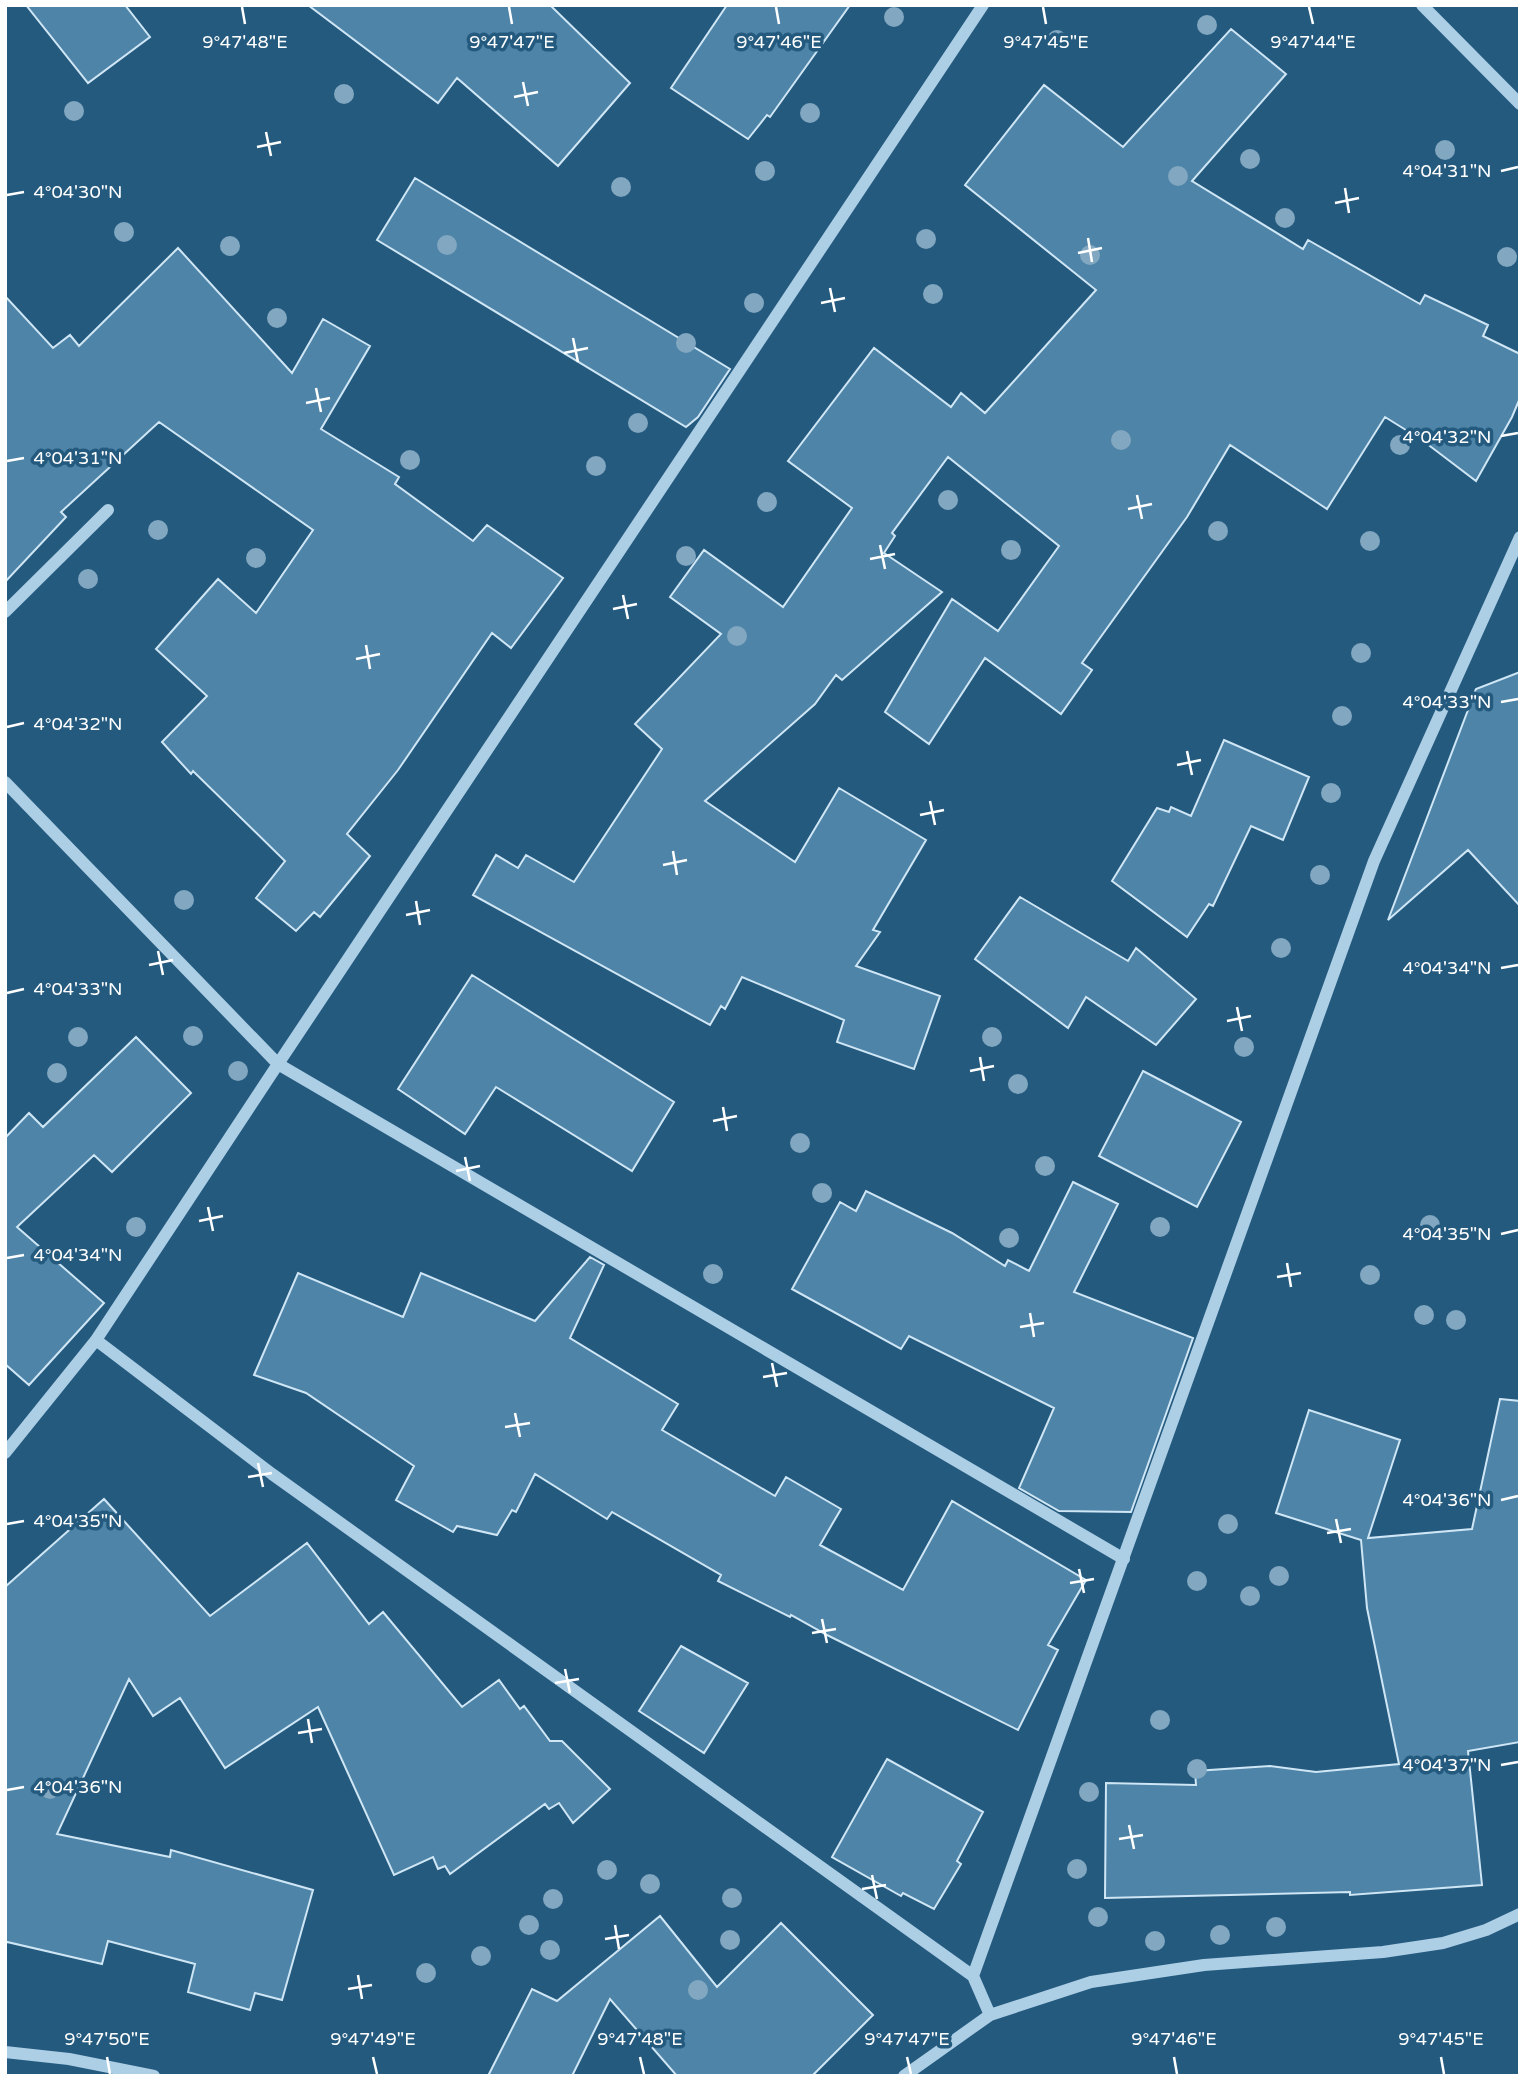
<svg xmlns="http://www.w3.org/2000/svg" width="1525" height="2081" font-family="'Varela Round',sans-serif">
	<style>
		.building { fill: #4e84a8; stroke: #cfe6f5; stroke-width: 2 }
		.lines { fill: none; stroke-linecap: round; stroke-linejoin: round }
		.minor { stroke: #accfe6; stroke-width: 12 }
		.tree { fill: #82a7c0 }
		.ticks { fill: none; stroke: #fff; stroke-width: 2.5 }
		.ticks-label { font-size: 18px; text-anchor: middle; fill: #fff; stroke: #255a7f; stroke-width: 7; stroke-linejoin: round; paint-order: stroke }
	</style>
	<rect width="100%" height="100%" fill="#255a7f"/>
	<!-- building -->
	<path class="building" d="M26,5H125L150,37L88,83Z
		M308,5H550L630,83L558,166L457,78L438,103Z
		M727,5H850L770,117L767,115L748,139L671,88Z
		M1231,29L1286,74L1192,181L1303,249L1308,240L1420,304L1425,295L1488,325L1483,336L1520,354V398L1512,417L1476,481L1422,440L1385,417L1327,509L1230,445L1187,517L1082,663L1092,670L1061,714L985,658L929,744L885,712L952,599L998,631L1059,546L948,457L892,533L895,536L884,553L942,592L842,680L836,675L815,704L705,801L795,862L839,788L926,840L873,930L880,932L856,966L940,996L914,1069L837,1042L844,1020L742,977L725,1009L721,1006L710,1025L473,895L496,855L518,868L526,855L574,882L662,749L635,724L721,634L670,597L704,550L783,607L852,508L788,461L874,348L951,407L961,393L985,413L1096,290L965,185L1044,85L1123,147Z
		M415,178L730,369L698,417L686,427L377,240Z
		M178,248L292,373L323,319L370,346L321,429L399,477L395,484L473,541L487,525L563,578L511,648L492,633L398,770L347,834L370,856L320,917L314,912L296,931L256,898L285,861L193,771L191,774L162,742L207,696L156,649L218,579L256,613L313,530L159,422L61,512L66,517L5,582V296L53,348L70,335L79,346Z
		M1520,672V906L1468,850L1388,920L1476,689Z
		M1224,740L1309,777L1283,840L1251,826L1213,906L1209,904L1187,937L1112,881L1157,808L1169,812L1171,807L1191,816Z
		M1020,897L1128,961L1136,948L1196,999L1156,1045L1086,997L1068,1028L975,959Z
		M472,975L674,1102L632,1171L496,1087L465,1134L398,1089Z
		M136,1037L191,1093L112,1172L94,1155L17,1227L104,1303L29,1385L5,1364V1138L29,1113L43,1127Z
		M1143,1071L1241,1122L1197,1207L1099,1156Z
		M1073,1182L1118,1204L1074,1292L1193,1338L1131,1512L1059,1511L1019,1488L1054,1408L909,1336L901,1349L792,1289L840,1202L856,1211L866,1191L952,1233L1005,1266L1008,1260L1029,1271Z
		M590,1257L604,1265L570,1338L678,1404L662,1430L775,1496L786,1477L841,1509L820,1545L903,1590L952,1501L1086,1580L1048,1645L1058,1650L1018,1730L827,1635L791,1615L790,1617L718,1581L721,1575L612,1512L607,1519L535,1474L516,1512L512,1510L497,1535L457,1526L453,1532L396,1500L414,1466L306,1393L254,1375L298,1273L403,1317L421,1273L535,1321Z
		M1500,1399L1520,1401V1742L1468,1751L1482,1885L1350,1895V1892L1105,1898L1106,1783L1196,1785L1195,1771L1270,1766L1316,1772L1399,1764L1367,1608L1361,1540L1276,1513L1309,1410L1400,1440L1368,1538L1472,1529Z
		M104,1499L210,1616L307,1543L369,1624L383,1612L462,1707L499,1680L520,1709L524,1706L550,1741H562L610,1789L573,1823L559,1803L549,1809L545,1804L450,1874L445,1866L438,1869L433,1857L394,1875L318,1707L225,1768L180,1698L153,1716L129,1679L57,1834L170,1857L171,1850L313,1890L282,2000L255,1993L250,2010L188,1992L195,1964L108,1941L102,1964L7,1942L5,1945V1587Z
		M681,1646L748,1683L704,1753L639,1711Z
		M887,1759L983,1812L957,1861L961,1864L934,1909L903,1893L901,1896L832,1857Z
		M660,1916L717,1987L781,1923L873,2015L812,2076H677L610,1999L572,2076H488L532,1989L557,2001Z"/>
	<g class="lines">
		<!-- minor -->
		<path class="minor" d="M1422,5L1520,104
			M5,612L108,510
			M5,782L278,1064L1124,1559
			M96,1340L272,1474L973,1976L990,2015
			M5,1453L96,1340L278,1064L983,5
			M973,1976L1374,861L1520,537
			M5,2052L69,2059L154,2076
			M904,2076L990,2015L1091,1982L1204,1965L1383,1952L1443,1943L1486,1930L1520,1914"/>
	</g>
	<!-- trees -->
	<g class="tree">
		<circle cx="894" cy="17" r="10"/>
		<circle cx="1207" cy="25" r="10"/>
		<circle cx="1057" cy="40" r="10"/>
		<circle cx="344" cy="94" r="10"/>
		<circle cx="74" cy="111" r="10"/>
		<circle cx="810" cy="113" r="10"/>
		<circle cx="1445" cy="150" r="10"/>
		<circle cx="1250" cy="159" r="10"/>
		<circle cx="765" cy="171" r="10"/>
		<circle cx="1178" cy="176" r="10"/>
		<circle cx="621" cy="187" r="10"/>
		<circle cx="1285" cy="218" r="10"/>
		<circle cx="124" cy="232" r="10"/>
		<circle cx="926" cy="239" r="10"/>
		<circle cx="447" cy="245" r="10"/>
		<circle cx="230" cy="246" r="10"/>
		<circle cx="1090" cy="255" r="10"/>
		<circle cx="1507" cy="257" r="10"/>
		<circle cx="933" cy="294" r="10"/>
		<circle cx="754" cy="303" r="10"/>
		<circle cx="277" cy="318" r="10"/>
		<circle cx="686" cy="343" r="10"/>
		<circle cx="638" cy="423" r="10"/>
		<circle cx="1121" cy="440" r="10"/>
		<circle cx="1400" cy="445" r="10"/>
		<circle cx="410" cy="460" r="10"/>
		<circle cx="596" cy="466" r="10"/>
		<circle cx="948" cy="500" r="10"/>
		<circle cx="767" cy="502" r="10"/>
		<circle cx="158" cy="530" r="10"/>
		<circle cx="1218" cy="531" r="10"/>
		<circle cx="1370" cy="541" r="10"/>
		<circle cx="1011" cy="550" r="10"/>
		<circle cx="686" cy="556" r="10"/>
		<circle cx="256" cy="558" r="10"/>
		<circle cx="88" cy="579" r="10"/>
		<circle cx="737" cy="636" r="10"/>
		<circle cx="1361" cy="653" r="10"/>
		<circle cx="1342" cy="716" r="10"/>
		<circle cx="1331" cy="793" r="10"/>
		<circle cx="1320" cy="875" r="10"/>
		<circle cx="184" cy="900" r="10"/>
		<circle cx="1281" cy="948" r="10"/>
		<circle cx="193" cy="1036" r="10"/>
		<circle cx="78" cy="1037" r="10"/>
		<circle cx="992" cy="1037" r="10"/>
		<circle cx="1244" cy="1047" r="10"/>
		<circle cx="238" cy="1071" r="10"/>
		<circle cx="57" cy="1073" r="10"/>
		<circle cx="1018" cy="1084" r="10"/>
		<circle cx="800" cy="1143" r="10"/>
		<circle cx="1045" cy="1166" r="10"/>
		<circle cx="822" cy="1193" r="10"/>
		<circle cx="1430" cy="1225" r="10"/>
		<circle cx="136" cy="1227" r="10"/>
		<circle cx="1160" cy="1227" r="10"/>
		<circle cx="1009" cy="1238" r="10"/>
		<circle cx="713" cy="1274" r="10"/>
		<circle cx="1370" cy="1275" r="10"/>
		<circle cx="1424" cy="1315" r="10"/>
		<circle cx="1456" cy="1320" r="10"/>
		<circle cx="1228" cy="1524" r="10"/>
		<circle cx="1279" cy="1576" r="10"/>
		<circle cx="1197" cy="1581" r="10"/>
		<circle cx="1250" cy="1596" r="10"/>
		<circle cx="1160" cy="1720" r="10"/>
		<circle cx="1197" cy="1769" r="10"/>
		<circle cx="50" cy="1789" r="10"/>
		<circle cx="1089" cy="1792" r="10"/>
		<circle cx="1077" cy="1869" r="10"/>
		<circle cx="607" cy="1870" r="10"/>
		<circle cx="650" cy="1884" r="10"/>
		<circle cx="732" cy="1898" r="10"/>
		<circle cx="553" cy="1899" r="10"/>
		<circle cx="1098" cy="1917" r="10"/>
		<circle cx="529" cy="1925" r="10"/>
		<circle cx="1276" cy="1927" r="10"/>
		<circle cx="1220" cy="1935" r="10"/>
		<circle cx="730" cy="1940" r="10"/>
		<circle cx="1155" cy="1941" r="10"/>
		<circle cx="550" cy="1950" r="10"/>
		<circle cx="481" cy="1956" r="10"/>
		<circle cx="426" cy="1973" r="10"/>
		<circle cx="698" cy="1990" r="10"/>
	</g>
	<!-- ticks -->
	<path class="ticks" d="M242,7L245,24M509,7L512,24M776,7L779,24M1043,7L1046,24M1309,7L1313,24M523,82L528,106M514,97L538,92M266,132L271,156M257,147L281,142M1501,171L1518,167M1345,188L1349,213M7,195L24,192M1335,203L1359,198M1088,238L1092,262M1078,253L1102,248M830,288L835,312M821,303L845,298M573,338L578,362M564,353L588,348M316,388L321,412M306,403L330,398M1501,436L1518,433M7,461L24,458M1137,495L1142,519M1128,509L1152,504M880,545L885,569M870,559L895,554M623,595L628,619M613,609L637,604M366,645L370,669M356,659L380,654M1501,702L1518,699M7,727L24,723M1187,751L1192,775M1177,765L1201,760M930,801L935,825M920,815L944,810M673,851L677,875M663,865L687,860M416,901L420,925M406,915L430,910M158,951L163,975M149,965L173,960M1501,968L1518,965M7,993L24,989M1237,1007L1242,1031M1227,1021L1251,1016M980,1057L984,1081M970,1071L994,1066M723,1107L727,1131M713,1121L737,1116M465,1157L470,1181M456,1171L480,1166M208,1207L213,1231M199,1221L223,1216M1501,1234L1518,1230M7,1258L24,1255M1287,1263L1291,1287M1277,1277L1301,1273M1030,1313L1034,1337M1020,1327L1044,1323M772,1363L777,1387M763,1377L787,1373M515,1413L520,1437M505,1427L530,1423M258,1463L263,1487M248,1477L272,1473M1501,1500L1518,1496M1336,1519L1341,1543M7,1524L24,1521M1327,1533L1351,1529M1079,1569L1084,1593M1070,1583L1094,1579M822,1619L827,1643M812,1633L836,1629M565,1669L570,1693M555,1683L579,1679M308,1719L312,1743M298,1733L322,1729M1501,1765L1518,1762M7,1790L24,1787M1129,1825L1134,1849M1119,1839L1143,1835M872,1875L877,1899M862,1889L886,1885M615,1925L619,1949M605,1939L629,1935M358,1975L362,1999M348,1989L372,1985M107,2057L110,2074M373,2057L377,2074M640,2057L644,2074M907,2057L911,2074M1174,2057L1177,2074M1441,2057L1444,2074"/>
	<g class="ticks-label">
		<text x="245" y="48">9°47'48"E</text>
		<text x="512" y="48">9°47'47"E</text>
		<text x="779" y="48">9°47'46"E</text>
		<text x="1046" y="48">9°47'45"E</text>
		<text x="1313" y="48">9°47'44"E</text>
		<text x="1447" y="177">4°04'31"N</text>
		<text x="78" y="198">4°04'30"N</text>
		<text x="1447" y="443">4°04'32"N</text>
		<text x="78" y="464">4°04'31"N</text>
		<text x="1447" y="708">4°04'33"N</text>
		<text x="78" y="730">4°04'32"N</text>
		<text x="1447" y="974">4°04'34"N</text>
		<text x="78" y="995">4°04'33"N</text>
		<text x="1447" y="1240">4°04'35"N</text>
		<text x="78" y="1261">4°04'34"N</text>
		<text x="1447" y="1506">4°04'36"N</text>
		<text x="78" y="1527">4°04'35"N</text>
		<text x="1447" y="1771">4°04'37"N</text>
		<text x="78" y="1793">4°04'36"N</text>
		<text x="107" y="2045">9°47'50"E</text>
		<text x="373" y="2045">9°47'49"E</text>
		<text x="640" y="2045">9°47'48"E</text>
		<text x="907" y="2045">9°47'47"E</text>
		<text x="1174" y="2045">9°47'46"E</text>
		<text x="1441" y="2045">9°47'45"E</text>
	</g>
	<!-- border -->
	<rect width="1525" height="2081" fill="none" stroke="#ffffff" stroke-width="14"/>
</svg>
